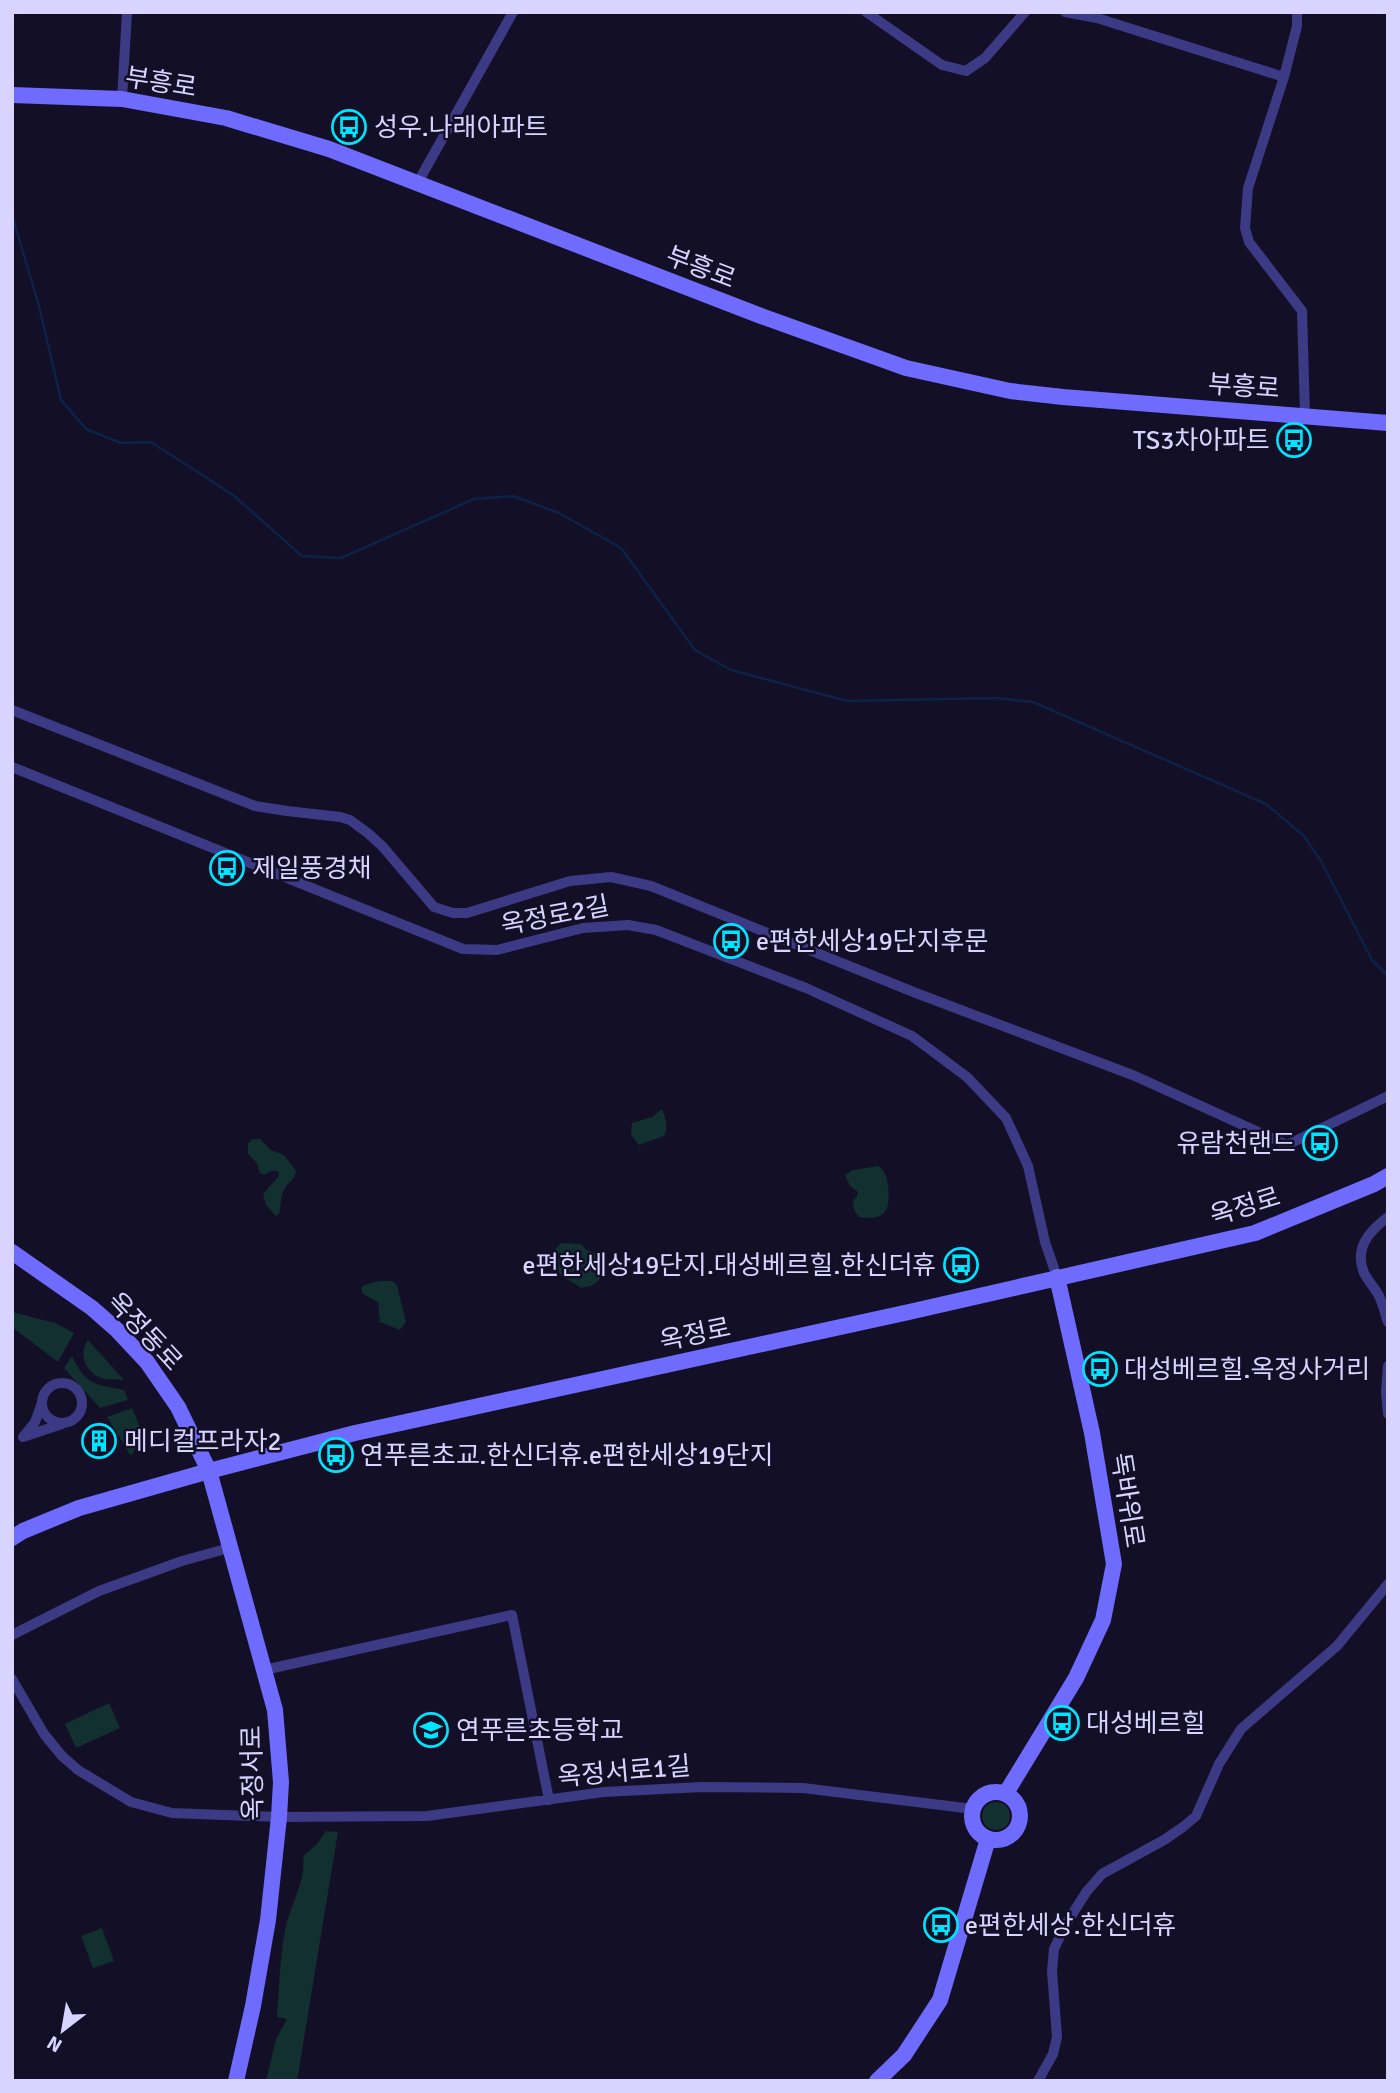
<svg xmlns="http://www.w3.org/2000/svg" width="1400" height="2093" font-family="Signika,'Noto Sans KR',sans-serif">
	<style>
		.green { fill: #12302f }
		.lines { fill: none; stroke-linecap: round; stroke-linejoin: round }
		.stream { stroke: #0c2248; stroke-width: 2.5 }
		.street { stroke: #3d3a85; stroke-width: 10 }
		.secondary { stroke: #6f6bff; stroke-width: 16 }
		.labels { text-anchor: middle; stroke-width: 5; stroke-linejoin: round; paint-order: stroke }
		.street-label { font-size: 26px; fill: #d9d4ff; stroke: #130f26 }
		.poi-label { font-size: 26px; fill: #d9d4ff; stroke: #130f26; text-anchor: start }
	</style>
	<rect width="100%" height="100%" fill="#130f26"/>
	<!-- green -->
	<path class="green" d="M662,1109C665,1118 669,1126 664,1136L639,1145L631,1135L632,1123L652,1117Z
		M252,1139H260L271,1150L284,1155L296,1171C295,1181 287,1182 284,1190C280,1198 281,1206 279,1214L276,1216L266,1205L263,1194L279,1176L278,1171H271L264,1175L260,1173L257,1163L248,1154V1144Z
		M879,1166C886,1173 887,1177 888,1187C891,1212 884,1221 859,1217L854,1210L853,1201L858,1194L857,1191L850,1186L845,1175L853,1170Z
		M561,1243L581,1244L585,1249L602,1256C605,1275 602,1285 581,1288C573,1281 565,1280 558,1272L559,1265L555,1250Z
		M379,1281H392L397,1285L406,1322L400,1330L380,1322L378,1302L363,1294L361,1288L364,1285Z
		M12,1312L55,1323L74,1333L58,1362L12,1327Z
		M88,1340L124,1380C117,1379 107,1380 101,1378C85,1372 78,1354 88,1340Z
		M72,1356C86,1385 94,1384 124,1390L128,1400L100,1408L64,1368Z
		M132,1408L143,1434L132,1455L129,1453L107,1417Z
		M109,1703L120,1728L76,1748L65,1724Z
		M982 1816a14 14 0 1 1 28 0a14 14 0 1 1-28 0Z
		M326,1831L338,1832L297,2081H266L276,2039L287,2019L277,2017C279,1988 280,1958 285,1930C290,1906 307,1878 303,1856L317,1844Z
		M102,1928L114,1961L93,1968L81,1936Z"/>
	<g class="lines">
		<!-- stream -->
		<path class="stream" d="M12,215L39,306L61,400L86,429L121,443L151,442L233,495L302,556L341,558L474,499L513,496L559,513L621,548L695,650L731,670L847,701L996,698L1033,702L1266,804L1304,836L1321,861L1372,960L1388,976"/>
		<!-- street -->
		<path class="street" d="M866,12L942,65L966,71L985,58L1025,12
			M1065,12L1097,18L1284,77
			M1297,12V26L1284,77L1248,188L1245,228L1249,242L1302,311L1305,415
			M122,99L127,12
			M417,184L513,12
			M12,710L255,806L287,811L340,817L350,820L369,834L383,847L434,907L453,913H467L570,881L611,877L651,886L916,993L1135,1076L1287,1145L1388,1096
			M12,767L463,949L497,950L583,928L628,925L656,930L806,988L912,1036L967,1077L1006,1118L1028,1166L1045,1242L1057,1277
			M1388,1217C1369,1231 1354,1248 1364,1273C1368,1281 1375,1288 1379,1296C1383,1304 1385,1314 1388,1322
			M1388,1366L1386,1392L1388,1414
			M42 1403a20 20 0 1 1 40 0a20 20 0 1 1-40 0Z
			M42,1403L35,1422L23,1437L62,1424
			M12,1635L99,1591L182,1561L229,1548
			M264,1670L512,1615L549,1800
			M12,1679L44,1734L62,1756L78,1770L131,1802L172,1813L279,1817L427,1816L604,1792L702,1787L803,1788L973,1809
			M1038,2081L1053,2054L1057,2037L1052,1971L1054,1949L1066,1924L1087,1891L1102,1874L1164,1840L1183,1827L1196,1816L1219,1764L1241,1729L1337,1646L1388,1584"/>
		<!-- secondary -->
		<path class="secondary" d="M12,95L122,99L226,118L329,149L761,316L906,368L1010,391L1063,397L1388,423
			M12,1252L92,1308L117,1330L147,1362L178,1407L209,1471L275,1710L281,1782L279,1817L268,1920L253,2006L236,2081
			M12,1538L23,1531L79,1508L209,1471L355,1433L909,1312L1255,1233L1374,1184L1388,1176
			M972 1816a24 24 0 1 1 48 0a24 24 0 1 1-48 0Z
			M1006,1793L1076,1678L1103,1620L1114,1564L1092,1433L1057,1277
			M877,2081L904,2055L940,2000L988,1839"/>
	</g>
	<!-- icons -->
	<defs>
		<g id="bus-ring" transform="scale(1.75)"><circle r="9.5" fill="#130f26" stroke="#00e5ff" stroke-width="1.5"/><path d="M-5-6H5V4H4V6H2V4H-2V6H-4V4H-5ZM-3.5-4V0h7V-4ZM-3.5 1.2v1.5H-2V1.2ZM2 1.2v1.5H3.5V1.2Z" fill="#00e5ff"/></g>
		<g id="building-ring" transform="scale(1.75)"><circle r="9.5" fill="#130f26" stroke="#00e5ff" stroke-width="1.5"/><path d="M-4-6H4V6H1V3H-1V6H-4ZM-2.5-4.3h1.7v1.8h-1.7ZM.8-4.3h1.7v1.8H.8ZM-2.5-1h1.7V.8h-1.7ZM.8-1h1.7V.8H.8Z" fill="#00e5ff"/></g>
		<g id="school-ring" transform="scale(1.75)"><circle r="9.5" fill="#130f26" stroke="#00e5ff" stroke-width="1.5"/><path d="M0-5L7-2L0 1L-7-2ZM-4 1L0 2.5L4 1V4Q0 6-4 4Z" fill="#00e5ff"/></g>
	</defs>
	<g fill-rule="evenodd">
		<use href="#bus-ring" x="349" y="127"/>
		<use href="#bus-ring" x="1294" y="440"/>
		<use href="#bus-ring" x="227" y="868"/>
		<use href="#bus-ring" x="731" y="941"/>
		<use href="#bus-ring" x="1320" y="1143"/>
		<use href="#bus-ring" x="961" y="1265"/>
		<use href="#bus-ring" x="1100" y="1369"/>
		<use href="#building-ring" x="99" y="1441"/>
		<use href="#bus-ring" x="336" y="1455"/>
		<use href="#bus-ring" x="1062" y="1723"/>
		<use href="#school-ring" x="431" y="1730"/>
		<use href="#bus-ring" x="941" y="1925"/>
	</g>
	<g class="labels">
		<!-- street labels -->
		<g class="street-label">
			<text transform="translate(161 82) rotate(9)" y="9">부흥로</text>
			<text transform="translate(701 267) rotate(21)" y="9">부흥로</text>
			<text transform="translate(1244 386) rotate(4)" y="9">부흥로</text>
			<text transform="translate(555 915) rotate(-11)" y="9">옥정로2길</text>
			<text transform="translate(1245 1206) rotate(-17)" y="9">옥정로</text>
			<text transform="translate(145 1331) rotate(47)" y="9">옥정동로</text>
			<text transform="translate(695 1334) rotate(-12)" y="9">옥정로</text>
			<text transform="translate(1128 1500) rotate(81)" y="9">독바위로</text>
			<text transform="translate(624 1771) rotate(-5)" y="9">옥정서로1길</text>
			<text transform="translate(252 1773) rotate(-91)" y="9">옥정서로</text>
		</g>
		<!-- poi labels -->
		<g class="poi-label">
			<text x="374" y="136">성우.나래아파트</text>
			<text x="1270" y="449" text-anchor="end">TS3차아파트</text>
			<text x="252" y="877">제일풍경채</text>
			<text x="756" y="950">e편한세상19단지후문</text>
			<text x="1296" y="1152" text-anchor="end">유람천랜드</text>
			<text x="936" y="1274" text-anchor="end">e편한세상19단지.대성베르힐.한신더휴</text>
			<text x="1124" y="1378">대성베르힐.옥정사거리</text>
			<text x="124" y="1450">메디컬프라자2</text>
			<text x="360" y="1464">연푸른초교.한신더휴.e편한세상19단지</text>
			<text x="1086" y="1732">대성베르힐</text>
			<text x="456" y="1739">연푸른초등학교</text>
			<text x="965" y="1934">e편한세상.한신더휴</text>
		</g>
	</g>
	<!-- border -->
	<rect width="1400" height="2093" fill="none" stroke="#d9d4ff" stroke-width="28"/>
	<!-- north arrow -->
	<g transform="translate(63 2030) rotate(211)" stroke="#130f26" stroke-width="5" paint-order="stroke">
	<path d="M0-5L12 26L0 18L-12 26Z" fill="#d9d4ff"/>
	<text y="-10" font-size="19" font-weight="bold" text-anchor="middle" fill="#d9d4ff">N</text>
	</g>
</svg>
